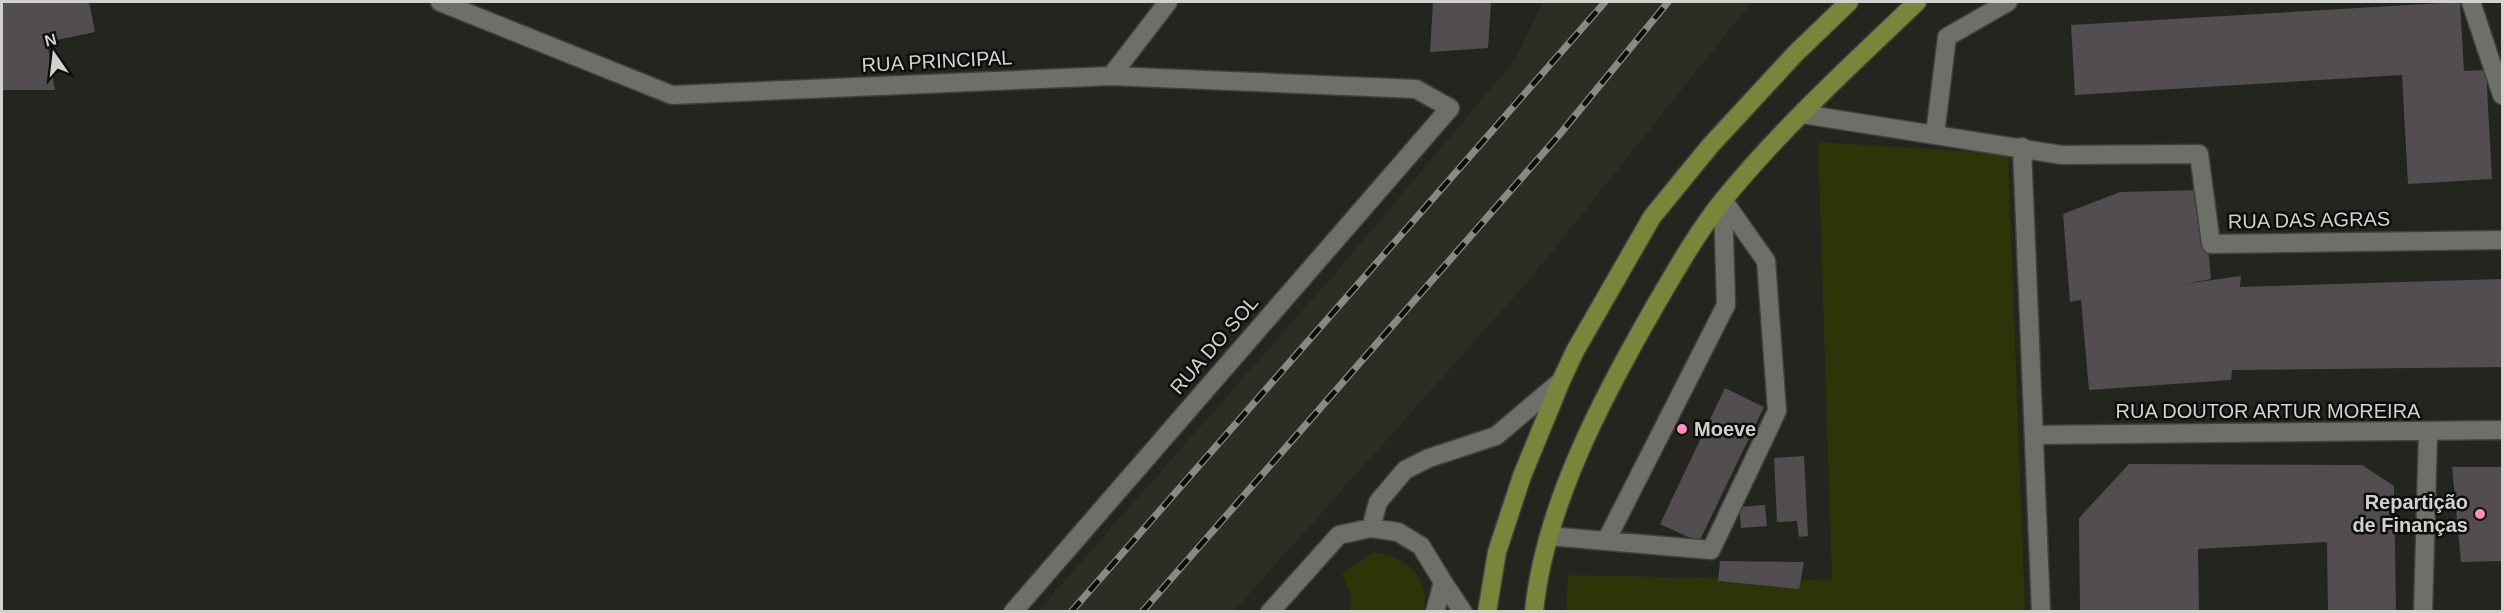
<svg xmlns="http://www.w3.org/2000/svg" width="2504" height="613" font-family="Helvetica,sans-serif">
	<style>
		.built { fill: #2b2e22 }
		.green { fill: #2d3408 }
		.building { fill: #544d4f }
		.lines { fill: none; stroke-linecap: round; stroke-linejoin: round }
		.minor-casing { stroke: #40413c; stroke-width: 21 }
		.major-casing { stroke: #40413c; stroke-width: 21 }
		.minor { stroke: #6d6f68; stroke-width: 18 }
		.major { stroke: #7a853c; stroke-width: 18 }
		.rail-casing { stroke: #898a85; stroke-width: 7 }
		.rail { stroke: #0d0e0b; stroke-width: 4.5; stroke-dasharray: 14; stroke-linecap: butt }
		.poi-dot { fill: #fe8ebd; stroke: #0d0e0b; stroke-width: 2 }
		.labels { text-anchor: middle; stroke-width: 5; stroke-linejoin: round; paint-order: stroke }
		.street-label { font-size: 20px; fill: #d1d2ce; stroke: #0d0e0b }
		.poi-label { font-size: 20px; font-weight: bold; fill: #d1d2ce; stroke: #0d0e0b; text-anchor: start }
	</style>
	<rect width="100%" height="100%" fill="#24251f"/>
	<!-- built -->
	<path class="built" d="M1543,2H1752L1531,278L1234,611H1038L1345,262L1515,60Z"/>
	<!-- green -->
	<path class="green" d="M1818,142L2008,154L2025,611L1566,612L1568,575L1832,580Z
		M1372,553C1404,553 1433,579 1423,611H1349L1351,597L1342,574Z"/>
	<!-- building -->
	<path class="building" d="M2,2H89L95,32L47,42L55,90H2Z
		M1433,2H1491L1488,48L1430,52Z
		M2460,2L2464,71L2486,70L2492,179L2408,184L2402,75L2075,95L2071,25Z
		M2203,190L2211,279L2184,284L2241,276L2240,287L2502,279V367L2232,370L2231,380L2089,390L2081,300L2070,302L2063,214L2120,192Z
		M1725,388L1764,407L1699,542L1660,524Z
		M1804,456L1808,536L1799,537L1797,521L1777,522L1774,458Z
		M2129,464L2362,465L2394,486L2396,612H2328L2327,542L2198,549L2199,612H2080L2079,518Z
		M2452,467H2502V561L2461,562Z
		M1765,505L1767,526L1741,528L1739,507Z
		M1720,561L1804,562L1799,589L1718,581Z"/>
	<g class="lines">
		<!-- minor casing -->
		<g class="minor-casing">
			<path id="minor" d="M440,2L672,95L1111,76L1416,89L1450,108L1013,612
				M2471,2L2502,95
				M1111,76L1168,2
				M1802,114L2062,155L2199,154L2211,244L2502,240
				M1935,134L1947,37L2008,2
				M2022,147L2041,612
				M2034,435L2502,430
				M1371,528L1378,502L1405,470L1429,458L1496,436L1561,381
				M1549,536L1606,541L1726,305L1723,201
				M1606,541L1711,550L1777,411L1766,261L1723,200
				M1443,582L1463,612
				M1270,612L1339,535L1371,528L1398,532L1421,546L1443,582L1435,612
				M2423,612L2428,433"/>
		</g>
		<!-- major casing -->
		<g class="major-casing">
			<path id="major" d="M1487,612L1497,552L1522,476L1561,381L1575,351L1652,217L1710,146L1795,54L1849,2
				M1534,612C1544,507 1603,396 1655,306C1676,270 1698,231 1724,199C1782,128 1851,65 1917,2"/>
		</g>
		<!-- minor -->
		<use href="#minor" class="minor"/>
		<!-- major -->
		<use href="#major" class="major"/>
		<!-- rail casing -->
		<g class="rail-casing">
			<path id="rail" d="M1071,612L1605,2
				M1142,612L1560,134L1668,2"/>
		</g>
		<!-- rail -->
		<use href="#rail" class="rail"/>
	</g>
	<!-- markers -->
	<g class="poi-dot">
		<circle cx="1682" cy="429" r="6"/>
		<circle cx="2480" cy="514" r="6"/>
	</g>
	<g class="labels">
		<!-- street labels -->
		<g class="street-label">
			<text transform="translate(937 61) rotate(-3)" y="7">RUA PRINCIPAL</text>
			<text transform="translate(2309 220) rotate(-1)" y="7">RUA DAS AGRAS</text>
			<text transform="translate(1214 345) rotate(-49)" y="7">RUA DO SOL</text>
			<text x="2268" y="418">RUA DOUTOR ARTUR MOREIRA</text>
		</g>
		<!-- poi labels -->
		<g class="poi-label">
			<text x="1694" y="436">Moeve</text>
			<text x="2468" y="509" text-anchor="end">Repartição<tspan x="2468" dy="23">de Finanças</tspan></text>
		</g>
	</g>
	<!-- border -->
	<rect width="2504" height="613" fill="none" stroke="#d1d2ce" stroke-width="6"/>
	<!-- north arrow -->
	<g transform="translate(54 54) rotate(346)" stroke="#0d0e0b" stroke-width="4.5" paint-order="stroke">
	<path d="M0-4.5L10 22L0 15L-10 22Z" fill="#d1d2ce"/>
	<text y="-9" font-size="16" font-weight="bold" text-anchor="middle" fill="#d1d2ce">N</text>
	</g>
</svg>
